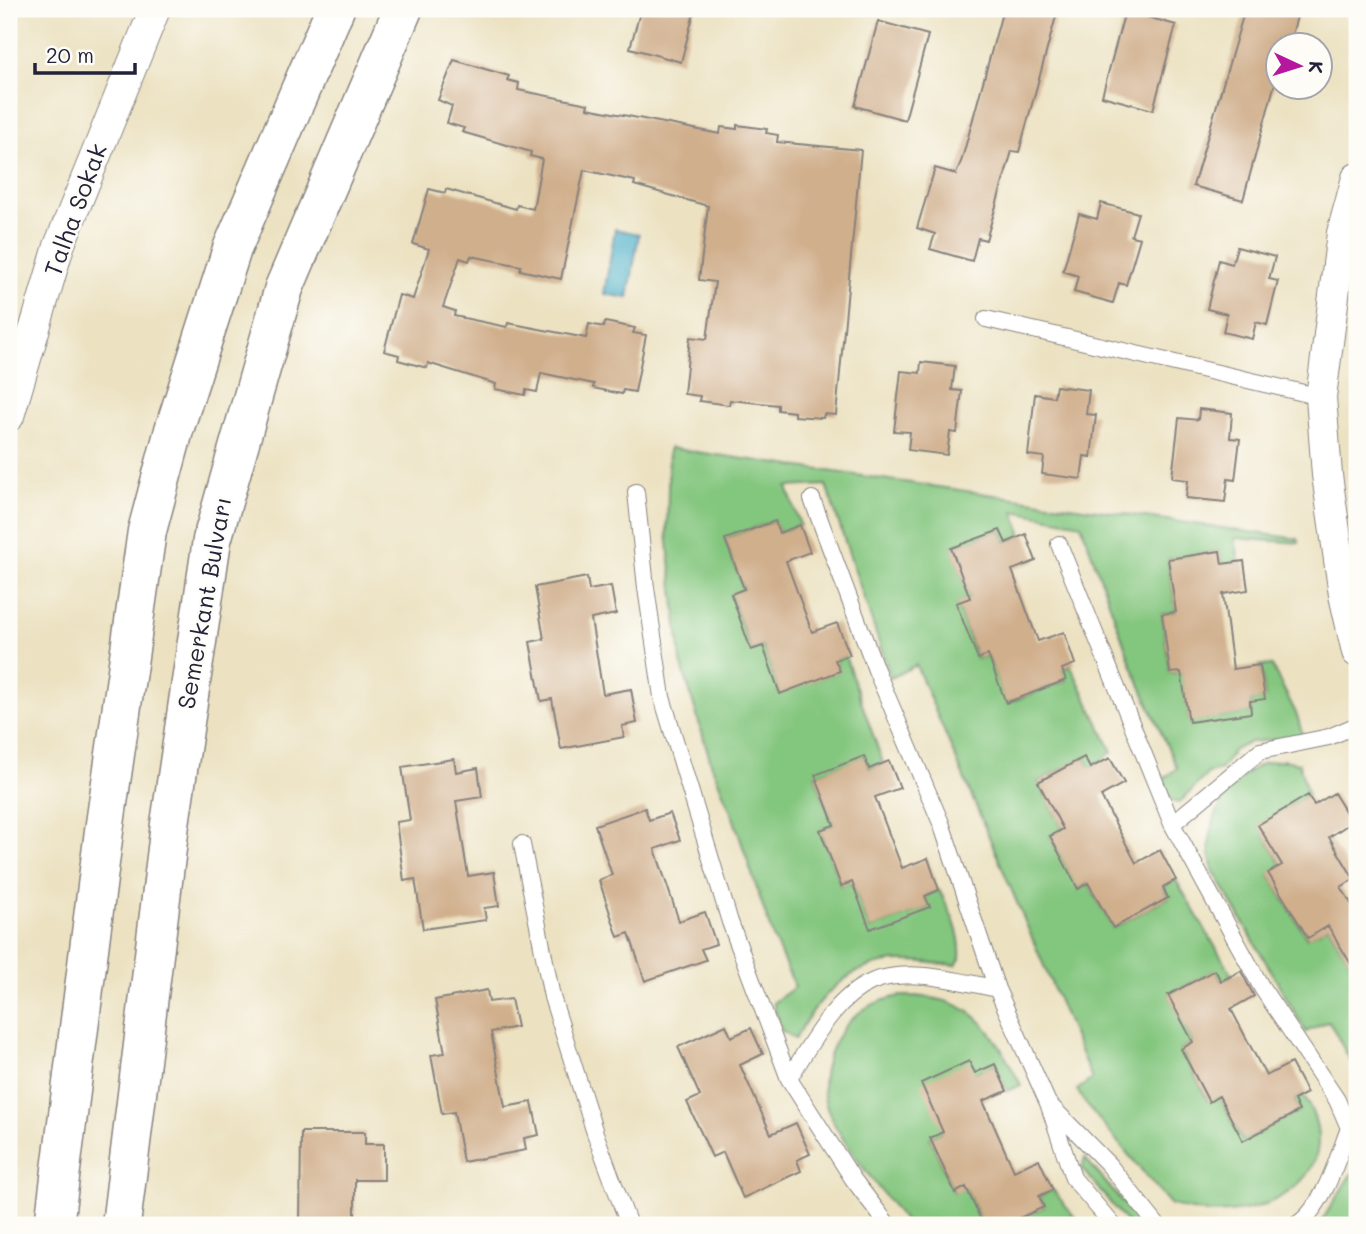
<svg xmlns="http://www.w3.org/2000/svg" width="1366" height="1234" font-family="Mali,sans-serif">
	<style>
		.green { fill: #83c67e; stroke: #52745c; stroke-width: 2 }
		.water { fill: #48aec7; stroke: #356881; stroke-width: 2 }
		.building { fill: #d0af8c }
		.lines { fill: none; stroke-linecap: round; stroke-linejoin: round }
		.lane-casing { stroke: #87827e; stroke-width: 18 }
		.street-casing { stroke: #87827e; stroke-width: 32 }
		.primary-casing { stroke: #87827e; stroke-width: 41 }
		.lane { stroke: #fff; stroke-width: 16 }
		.street { stroke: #fff; stroke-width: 30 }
		.primary { stroke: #fff; stroke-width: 38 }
		.labels { text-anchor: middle; stroke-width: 5; stroke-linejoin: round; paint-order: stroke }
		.street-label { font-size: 24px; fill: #22223b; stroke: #fdfcf7 }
	</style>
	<rect width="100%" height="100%" fill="#fdfcf7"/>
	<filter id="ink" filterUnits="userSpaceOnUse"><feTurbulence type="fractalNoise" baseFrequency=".0143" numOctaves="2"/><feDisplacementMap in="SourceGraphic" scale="14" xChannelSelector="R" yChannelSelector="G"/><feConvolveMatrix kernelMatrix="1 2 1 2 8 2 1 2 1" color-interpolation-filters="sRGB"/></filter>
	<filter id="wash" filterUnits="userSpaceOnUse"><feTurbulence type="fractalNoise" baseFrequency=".00686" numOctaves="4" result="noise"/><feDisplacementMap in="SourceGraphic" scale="28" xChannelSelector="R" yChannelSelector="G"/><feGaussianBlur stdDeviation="1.57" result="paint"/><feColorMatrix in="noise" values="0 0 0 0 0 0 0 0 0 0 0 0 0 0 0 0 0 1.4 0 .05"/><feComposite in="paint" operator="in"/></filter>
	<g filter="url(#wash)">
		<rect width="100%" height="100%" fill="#ece2c2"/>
		<!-- green -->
		<path class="green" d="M669,448L1298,539L1299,543L1235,538L1239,562L1222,564L1220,551L1168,559L1176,612L1162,614L1170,673L1182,672L1189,721L1251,713L1250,701L1265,698L1260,665L1272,666L1297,715L1303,737L1250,742L1234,750L1221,769L1208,773L1179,803L1172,801L1161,781L1177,768L1132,666L1081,524L1014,511L1022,536L1005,542L1000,530L952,548L970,598L957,604L977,659L988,655L1007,703L1066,681L1062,669L1071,666L1112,752L1090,768L1084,757L1038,782L1063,829L1050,836L1079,889L1088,883L1113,928L1168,898L1163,887L1176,880L1232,975L1221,981L1215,970L1169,995L1193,1042L1181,1049L1208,1101L1219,1096L1243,1141L1299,1111L1294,1100L1303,1095C1358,1180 1251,1234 1170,1204L1085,1103L1077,1090L1092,1079L916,665L891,678L826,485L787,487L800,525L779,533L774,521L725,539L744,589L731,595L751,650L763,646L780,693L839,671L835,660L845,656L883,763L869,768L864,757L815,775L834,825L820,830L841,886L852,882L870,929L929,907L925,896L939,890C951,913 962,933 960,959L956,965C937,964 919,960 901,961C850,962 818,997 795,1039L782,1031L773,1003L795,987L773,937L733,817L712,766L681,662L667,533Z
			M1284,760L1299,763L1308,795L1259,825L1282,865L1269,874L1307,938L1328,926L1353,967L1357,964V1073L1329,1021L1306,1032L1213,870C1200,832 1224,782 1262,764C1268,761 1277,762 1284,760Z
			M901,996C974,995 990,1026 1021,1085L1007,1091L995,1064L975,1073L927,1081L943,1132L930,1138L954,1192L966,1187L983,1225H907C886,1196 836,1138 826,1105C819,1084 826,1056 837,1038C853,1012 872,1001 901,996Z
			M1085,1158L1135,1217L1144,1225H1129L1082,1169Z
			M1357,1170V1225H1319L1350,1176Z
			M1053,1190L1081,1225H1004L1044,1207L1039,1196Z"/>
		<!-- water -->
		<path class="water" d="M615,229L639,234L628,298L604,294Z"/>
		<g id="blocks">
			<!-- building -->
			<path class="building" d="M641,9H695L681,62L630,48Z
				M1003,9H1058L1019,152L1012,151L986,240L978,238L972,261L930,249L935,234L917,228L935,168L956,174L962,159Z
				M1245,9H1299L1289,46H1278V72L1243,200L1193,186Z
				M1125,11L1176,25L1153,110L1102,96Z
				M878,21L928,35L905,120L855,106Z
				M454,60L509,76L507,80L519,83L518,90L588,104L587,108L720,134L721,127L737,129V125L767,129L766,133L778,135L777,142L861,150L836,415L824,414L823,418L794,416V412L778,410V405L730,400L729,405L699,401L700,396L684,394L690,337L707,339L715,282L699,280L708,206L634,185L635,181L584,170L561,279L520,270L521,266L471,256L469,261L460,258L443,307L455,311L454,316L507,327L508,323L586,338L589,324L604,327L605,322L635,328L633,333L646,335L635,392L623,390L622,394L593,388L594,384L541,373L537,392L526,390L525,395L495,389L496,384L428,363L427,368L398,360L399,355L384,351L399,295L413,299L429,249L413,244L429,189L445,193L446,189L516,209L517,205L533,209L542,159L530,156L531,152L462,132L464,128L447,123L452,106L438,100Z
				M1101,203L1138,213L1131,236L1140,238L1126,285L1119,283L1113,303L1074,292L1078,276L1063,271L1079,214L1097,219Z
				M1237,247L1275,257L1269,279L1278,281L1267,325L1256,322L1252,339L1223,332L1227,314L1207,309L1219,260L1232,264Z
				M921,362L955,366L952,390L962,391L957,433L950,432L947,455L908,450L910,432L894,431L901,371L920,373Z
				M1056,386L1089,390L1086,414L1096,415L1091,457L1084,456L1081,479L1042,474L1044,457L1028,455L1035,394L1054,397Z
				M1199,409L1232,413L1230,438L1240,439L1235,480L1228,479L1225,502L1186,498L1188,480L1172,478L1179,418L1198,420Z
				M775,521L779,533L800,525L810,552L786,561L812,632L837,623L850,655L835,660L840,671L780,694L763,646L751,650L731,594L744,589L725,539Z
				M1000,530L1006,543L1026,534L1036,561L1012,570L1038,641L1064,632L1075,664L1062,669L1066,680L1006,703L988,655L978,659L956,603L970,598L951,548Z
				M1220,551L1222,564L1244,561L1248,590L1223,594L1233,669L1260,665L1265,699L1250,701L1251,713L1189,722L1181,672L1170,673L1162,614L1176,612L1168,559Z
				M587,577L589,590L611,586L616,614L591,619L603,694L631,689L637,723L622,726L624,737L561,749L552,699L541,701L530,642L544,639L535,587Z
				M864,756L869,769L889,761L900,788L875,797L902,868L928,858L939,890L925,896L930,907L870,929L852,882L841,886L820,830L834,825L815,775Z
				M1084,757L1090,768L1110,758L1124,783L1101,796L1136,863L1160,850L1176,880L1163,887L1168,898L1113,928L1088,883L1078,889L1050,836L1063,829L1038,782Z
				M454,759L456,772L478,768L482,797L456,801L468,876L494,872L499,906L484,908L486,920L423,929L415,879L404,881L396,822L410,820L402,767Z
				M1334,793L1352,822L1329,837L1354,879L1341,887L1357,913V974L1328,926L1308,938L1268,873L1282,865L1258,825L1308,795L1314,805Z
				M645,808L649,820L670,813L680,840L655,849L679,921L705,912L716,944L701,949L706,960L645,981L629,933L618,937L599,880L612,875L595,825Z
				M1215,970L1221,981L1241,971L1254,996L1231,1009L1266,1076L1291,1063L1307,1093L1294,1100L1299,1111L1243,1141L1219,1096L1209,1102L1181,1049L1193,1042L1168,995Z
				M487,990L489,1002L511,999L517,1027L491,1032L505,1107L532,1102L539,1135L524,1138L526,1150L463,1162L454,1112L442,1114L431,1055L445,1053L435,1000Z
				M726,1025L731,1037L751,1028L763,1054L740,1065L771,1134L796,1123L810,1154L797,1160L801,1171L743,1198L723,1152L712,1157L687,1102L700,1096L678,1047Z
				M969,1061L975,1073L995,1064L1007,1091L983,1101L1014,1171L1039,1159L1053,1190L1039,1196L1044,1207L1004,1225H983L966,1187L955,1193L930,1138L943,1132L921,1083Z
				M301,1132H365V1144H384V1180H355V1225H300Z"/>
		</g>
	</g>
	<g filter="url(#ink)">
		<use href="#blocks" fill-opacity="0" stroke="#87827e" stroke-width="2"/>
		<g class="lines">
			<!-- lane casing -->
			<g class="lane-casing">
				<path id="lane" d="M986,319L1321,397
					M636,492L646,588L662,697L730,922L789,1079
					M812,499L876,670L941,823L997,989
					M1059,544L1172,824
					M522,844L552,997L595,1133L629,1225
					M1049,1106L1073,1178L1113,1225
					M888,1225L853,1179L789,1079C853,969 874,961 997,989L1048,1103L1109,1165L1157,1225
					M1296,1225C1323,1209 1338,1157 1349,1128L1337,1100L1262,988L1172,824L1260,751L1329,737L1357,725"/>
			</g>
			<!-- street casing -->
			<g class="street-casing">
				<path id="street" d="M1357,178L1342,233L1321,397L1327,475L1344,595L1357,652
					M9,416L59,246L155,9"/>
			</g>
			<!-- primary casing -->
			<g class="primary-casing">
				<path id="primary" d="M54,1225L104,831L147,531L174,430L232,249L335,9
					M121,1225L170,824L212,540L284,288L403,9"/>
			</g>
			<!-- lane -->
			<use href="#lane" class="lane"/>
			<!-- street -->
			<use href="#street" class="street"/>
			<!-- primary -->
			<use href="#primary" class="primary"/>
		</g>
	</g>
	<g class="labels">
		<!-- street labels -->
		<g class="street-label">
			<text transform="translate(76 210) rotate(-70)" y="8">Talha Sokak</text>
			<text transform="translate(205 603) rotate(-80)" y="8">Semerkant Bulvarı</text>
		</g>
	</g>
	<!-- margin -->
	<rect width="1366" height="1234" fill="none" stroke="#fdfcf7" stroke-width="35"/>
	<!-- north arrow -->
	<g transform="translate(1299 66) rotate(94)"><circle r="33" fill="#fdfcf7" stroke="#a5a5ac" stroke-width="2"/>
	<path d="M0-5L12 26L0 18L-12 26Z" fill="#b5179e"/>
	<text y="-10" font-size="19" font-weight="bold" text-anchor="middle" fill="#22223b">K</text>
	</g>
	<!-- scale -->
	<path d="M35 63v10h100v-10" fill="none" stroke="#22223b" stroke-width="3.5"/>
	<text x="46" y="63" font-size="21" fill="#22223b" stroke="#fdfcf7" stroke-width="5" paint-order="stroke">20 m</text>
</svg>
